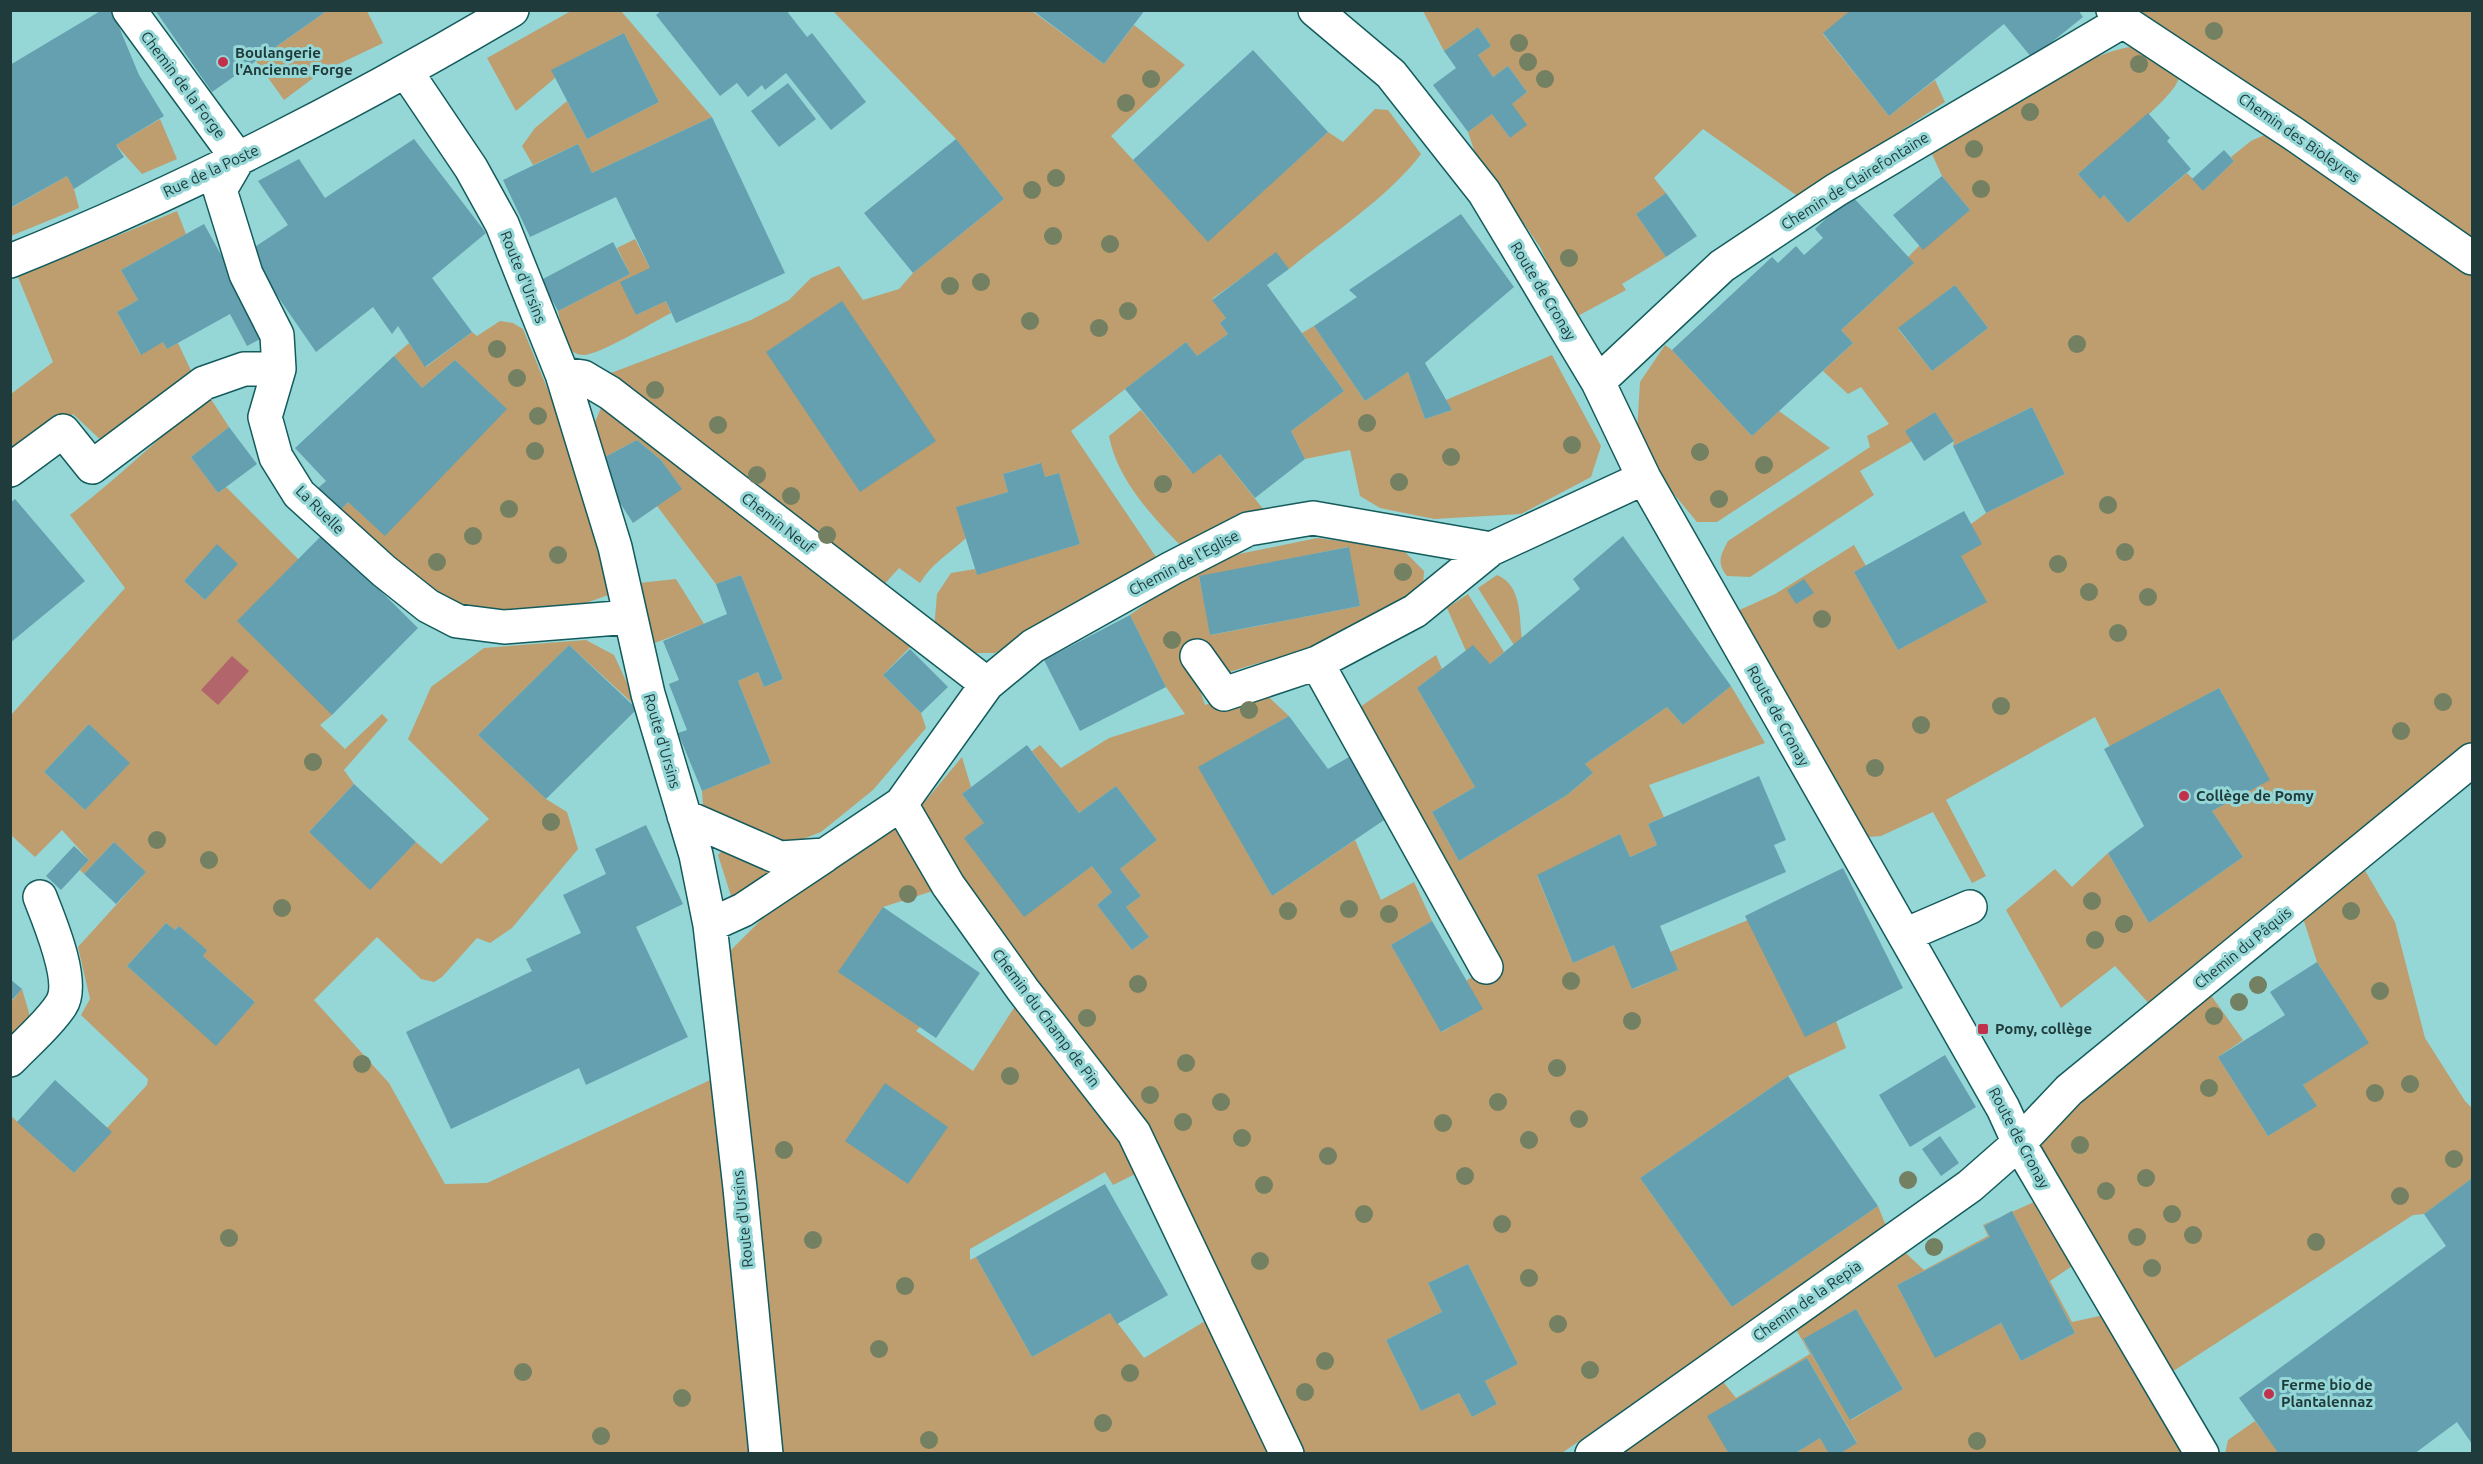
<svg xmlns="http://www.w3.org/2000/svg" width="2483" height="1464" font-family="Ubuntu,sans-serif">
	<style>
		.green { fill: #be9d6e; fill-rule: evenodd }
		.water { fill: #b2656a }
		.building { fill: #64a0af }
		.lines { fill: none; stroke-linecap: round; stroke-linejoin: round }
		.minor-casing { stroke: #145b5c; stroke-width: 36 }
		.minor { stroke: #fff; stroke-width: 33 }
		.tree { fill: #738061 }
		.poi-dot { fill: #c2314b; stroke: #95d7d7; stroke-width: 2 }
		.labels { text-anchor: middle; stroke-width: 6; stroke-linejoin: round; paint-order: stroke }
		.poi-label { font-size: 15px; font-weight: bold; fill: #203b3b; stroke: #95d7d7; text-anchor: start }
		.street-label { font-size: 15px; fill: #203b3b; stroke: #95d7d7 }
	</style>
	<rect width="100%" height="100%" fill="#95d7d7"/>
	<!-- green -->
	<path class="green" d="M328,10L367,11L383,43L320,73L284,100L256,61Z
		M571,11H621L712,117L592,173L578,144L533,165L522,146L535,128L567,101L587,139L659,102L624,33L552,70L555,78L516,111L487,58Z
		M833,11H1032L1104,64L1134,25L1185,65L1111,136L1208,241L1328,132L1343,142L1375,109L1388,110L1421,154C1388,198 1331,234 1289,269L1276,253L1212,299L1226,318L1220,323L1228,334L1197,356L1186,342L1071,431L1156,557L1126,578L995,653H966L934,630L937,594L951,573L975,569L977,574L1080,544L1059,473L1045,477L1040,463L1003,474L1008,492L957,507L966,538C949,554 932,563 920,583L899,568L880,589L614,387L611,373L751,320L789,300L811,278L839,266L863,300L899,289L913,273L1004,199L956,139Z
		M1423,11H1851L1823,34L1889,116L1935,80L1945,102L1799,197L1703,129L1654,178L1666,193L1636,214L1666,257L1622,284L1626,290L1574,318L1540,247L1475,153L1468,132L1492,114L1510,138L1512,104L1527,92L1508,66L1493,77L1478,55L1491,46L1478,27L1444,51Z
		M2135,11H2472V779L2363,867L2395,922L2425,1038L2465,1101L2472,1108V1182L2470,1180L2424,1214L2413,1215L2175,1370H2159L2026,1145L2205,987L2243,1040L2218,1057L2268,1136L2316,1106L2303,1085L2368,1042L2317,962L2303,918L2153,1008L2115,966L2061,1008L2006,910L2055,869L2072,887L2108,853L2149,923L2243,857L2212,811L2269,780L2219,688L2110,747L2095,717L1946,800L1986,876L1972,883L1933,812L1881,836L1855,838L1726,616L1775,594L1854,545L1866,566L1854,572L1898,650L1986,602L1961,556L1971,524L1986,513L2065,474L2032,407L1953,446L1954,441L1935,412L1906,431L1912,441L1860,471L1874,495L1750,577L1727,576C1716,563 1721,554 1728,541L1870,447L1867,436L1889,424L1861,387L1848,394L1823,371L1853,343L1841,330L1913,264L1908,257L1920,245L1970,210L1942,176L1931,152C1974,123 2098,41 2146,46C2155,47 2166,57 2174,62C2175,67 2179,75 2178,80C2174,98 2096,159 2078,174L2100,198L2104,195L2128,223L2187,173L2204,190L2234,161L2231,157L2251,141L2271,132ZM1955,285L1988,328L1932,371L1898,329Z
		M160,119L177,159L142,174L116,145Z
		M67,176L74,189L79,208L11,236V208Z
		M177,211L186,234L121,270L138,300L117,312L140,354L163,342L167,349L178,343L194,377L104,443L73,414L11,458V394L53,362L18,277Z
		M635,239L650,268L636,315L666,301L671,313C653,322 600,355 583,355C577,355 570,350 566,347L558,311L630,274L617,248Z
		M500,321L513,323L523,329L552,400L604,555L608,595C561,614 490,627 444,600C410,580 370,539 339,512L348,502L385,535L506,409L455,360L422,388L394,356L409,343L426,367L472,332L477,336Z
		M1314,326L1365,401L1408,372L1425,419L1452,410L1446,400L1552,355L1601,446L1591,477L1521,514L1434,519L1380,508L1360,496L1350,450L1305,459L1291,431L1344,391L1302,333Z
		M1665,345L1672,350L1752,436L1779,411L1830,448L1717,522H1697L1673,493L1637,432L1640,382Z
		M209,396L229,427L191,457L218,493L226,487L298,559L332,715L320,725L345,749L382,714L388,720L344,770L354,784L309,832L370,889L416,842L441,864L489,819L408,739L431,687L484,648L586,640L614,655L639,709L569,645L478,735L546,799L567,812L578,849L512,928L490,943L477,938L442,977L434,982L421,979L377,937L314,1000L389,1083L445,1184L487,1183L732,1070L728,953L772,909L898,815L942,888L883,907L839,972L920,1027L916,1031L973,1071L1021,997L1143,1170L1113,1185L1105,1172L970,1249V1260L976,1257L1032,1357L1110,1313L1144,1358L1215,1315L1281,1453H11L10,1115L74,1173L111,1132L107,1128L147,1085L148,1079L81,1015L90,999L78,947L146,872L114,842L84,874L80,870L89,860L62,830L35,857L11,835V715L125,588L70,515C118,478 162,435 209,396ZM217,545L237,564L205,600L184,581ZM89,724L129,763L85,810L44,772ZM166,923L175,930L179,926L206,950L203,956L255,1002L216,1045L127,966Z
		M601,408L618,416L914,643L883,675L921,713L926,728L873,790L821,832L782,847L703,805L702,791L771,763L738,681L758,672L764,687L783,679L741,575L716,584L657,506L681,488L661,460L637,440L605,457L595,422Z
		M1141,410L1192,473L1220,454L1263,509L1237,519L1188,547L1180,545C1151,515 1117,479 1109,436Z
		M1317,538L1402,549L1424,571L1423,586C1369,635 1298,651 1229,672L1205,651L1191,663L1205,705L1257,686L1289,716L1199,767L1272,896L1355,840L1381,900L1414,882L1432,921L1391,945L1442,1032L1482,1009L1466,981L1486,967L1357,709L1436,655L1442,669L1417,688L1475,787L1432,812L1459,861L1567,795L1592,774L1585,764L1667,707L1683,725L1731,686L1765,743L1649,785L1664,817L1648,824L1657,845L1630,857L1620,834L1537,876L1573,963L1614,945L1633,989L1678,970L1670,952L1748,920L1836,1021L1846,1048L1788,1076L1640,1178L1732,1307L1878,1206L1886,1226L1562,1453H1304L1150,1134L1028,975L920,821L922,805L962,757L971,787L962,794L984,823L1024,916L1092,866L1112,892L1097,905L1132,950L1149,937L1126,907L1141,896L1120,869L1157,840L1116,786L1079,813L1032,751L1040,745L1061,768L1109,738L1185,714L1166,687L1130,615L1181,578L1239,554ZM1348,547L1360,606L1211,635L1199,577ZM1468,1264L1518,1364L1485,1381L1497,1404L1472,1417L1459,1393L1421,1411L1386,1340L1442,1312L1428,1283Z
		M1497,575C1522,585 1519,617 1522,639L1514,645L1478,588Z
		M676,579L704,624L647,646L630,584Z
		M1468,594L1504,652L1490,664L1466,651L1447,608Z
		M724,849L775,873L732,899L718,855Z
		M22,989L32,1023L11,1045V1002Z
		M2045,1197L2081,1260L2050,1281L2072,1322L2113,1313L2197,1453H1839L1857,1442L1807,1358L1708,1416L1729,1453L1597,1454L1714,1370L1736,1398L1810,1354L1790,1319L1896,1244L1924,1270L1988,1236L1983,1225ZM2012,1211L2075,1333L2021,1361L2001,1323L1935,1357L1897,1285L1990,1237L1984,1226ZM1856,1309L1903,1389L1851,1420L1803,1340Z
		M2255,1421L2279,1453L2225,1454L2228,1440Z
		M1820,1438L1829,1453L1794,1454Z"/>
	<!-- water -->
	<path class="water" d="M232,656L249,671L218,705L201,690Z"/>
	<!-- building -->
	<path class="building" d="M102,10H112L139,75L164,116L116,145L124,157L74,189L67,176L10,208V65Z
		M155,10H328L212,92Z
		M662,10H786L807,37L812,33L866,102L831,130L786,73L765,90L762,85L748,97L737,83L720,96L656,15Z
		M1032,10H1145L1104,64Z
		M1851,10H2078L2083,17L2032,58L2004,24L1889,116L1823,33Z
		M1478,27L1491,46L1478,55L1493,77L1508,66L1527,92L1512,104L1527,125L1510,138L1492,114L1468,132L1433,85L1456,68L1444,51Z
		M624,33L659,102L587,139L551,70Z
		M1253,50L1328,132L1208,242L1133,160Z
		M788,83L816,119L779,147L751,111Z
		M2148,113L2170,138L2167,141L2191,169L2128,223L2104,195L2100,199L2078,174Z
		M712,117L785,273L676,323L666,301L636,315L620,282L650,268L616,197L530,237L503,180L578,144L592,173Z
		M414,139L486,233L432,278L472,332L425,367L398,326L392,334L373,307L316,352L247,252L288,225L258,181L299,159L325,198Z
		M956,139L1004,199L913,273L864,213Z
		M2224,150L2234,161L2203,191L2192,179Z
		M1942,176L1970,210L1923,250L1893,215Z
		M1666,193L1697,236L1666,257L1636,214Z
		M1851,195L1914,263L1841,330L1853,343L1752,436L1672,350L1772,257L1778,263L1796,246L1804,255L1823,238L1815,229Z
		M1461,214L1514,287L1425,363L1452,410L1425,419L1408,372L1365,401L1314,326L1357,297L1349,290Z
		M204,224L266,336L247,346L230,314L167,349L163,342L141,355L117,312L138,300L121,270Z
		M613,242L630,274L558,311L541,280Z
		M1276,252L1289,269L1267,285L1344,391L1291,431L1305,459L1255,498L1220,454L1193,474L1125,389L1186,342L1197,356L1228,334L1220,323L1226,318L1212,300Z
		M1955,285L1988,328L1932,371L1898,328Z
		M842,301L936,441L860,492L766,352Z
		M394,356L422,388L455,360L507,409L385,536L348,502L339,512L317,489L326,481L295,448Z
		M2032,407L2065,474L1986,513L1953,446Z
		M1935,412L1954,441L1924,461L1905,431Z
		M229,427L257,464L218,493L191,457Z
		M637,440L661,460L682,489L633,523L611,489L605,457Z
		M1041,463L1045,477L1059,473L1080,544L977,575L956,507L1008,492L1003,474Z
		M15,499L85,581L10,643V503Z
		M1964,511L1982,544L1961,556L1987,602L1898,650L1854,572Z
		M323,534L418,628L332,715L237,621Z
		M1623,536L1731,686L1683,725L1667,707L1585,764L1593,773L1567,795L1459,861L1432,812L1475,787L1417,688L1473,645L1490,664L1580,589L1573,579Z
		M217,544L238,564L205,600L184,581Z
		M1349,547L1360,606L1210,635L1199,576Z
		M741,575L783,679L764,687L758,672L738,681L771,763L702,791L678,733L687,730L669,684L679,680L663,641L727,614L716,584Z
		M1804,579L1814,593L1796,604L1787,590Z
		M1130,615L1166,687L1080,731L1044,660Z
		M569,645L637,709L546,799L478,735Z
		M910,649L948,687L921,713L883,675Z
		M2219,688L2270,780L2212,811L2243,857L2149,923L2108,853L2144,826L2104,749Z
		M1289,716L1328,769L1358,752L1393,814L1272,896L1198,767Z
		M89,724L130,763L85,810L44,772Z
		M1027,745L1079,813L1116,786L1157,840L1120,869L1141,896L1126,907L1149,937L1132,950L1097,905L1112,892L1092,866L1024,917L964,838L984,823L962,794Z
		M1759,776L1786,840L1774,845L1786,872L1660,926L1678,970L1632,989L1614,945L1573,963L1537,875L1620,834L1630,857L1657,845L1648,824Z
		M354,784L416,842L370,890L309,832Z
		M646,825L683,904L636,927L688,1037L586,1085L579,1068L451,1129L406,1032L532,971L526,959L581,933L563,895L606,874L595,849Z
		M114,842L146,872L116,904L84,874Z
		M74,846L89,860L61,890L46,876Z
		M1843,868L1903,988L1805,1037L1745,916Z
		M883,907L980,973L936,1038L838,972Z
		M1432,921L1483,1009L1441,1032L1391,945Z
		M166,923L175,930L179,926L207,950L203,956L255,1002L216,1046L127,966Z
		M2317,962L2369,1043L2303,1085L2317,1106L2268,1136L2218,1057L2285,1015L2270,992Z
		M10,979L22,989L10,1002Z
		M1945,1055L1976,1107L1910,1147L1879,1095Z
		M1788,1076L1878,1206L1732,1307L1640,1178Z
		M55,1080L112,1132L74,1173L17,1122Z
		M885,1083L948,1127L908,1184L845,1141Z
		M1940,1136L1959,1163L1941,1176L1922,1149Z
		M2471,1179L2472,1444L2457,1422L2414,1454H2279L2239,1398L2446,1246L2424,1214Z
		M1105,1184L1168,1295L1117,1324L1110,1313L1032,1357L976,1257Z
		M2012,1211L2075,1333L2021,1361L2001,1323L1935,1358L1897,1285L1990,1237L1984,1226Z
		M1468,1264L1518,1364L1485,1381L1497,1404L1472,1417L1459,1393L1421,1411L1386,1340L1442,1312L1428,1283Z
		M1856,1309L1903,1389L1850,1420L1803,1339Z
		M1807,1358L1857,1443L1839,1454H1829L1820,1438L1794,1454H1729L1707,1416Z"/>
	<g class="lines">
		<!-- minor casing -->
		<g class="minor-casing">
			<path id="minor" d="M129,10L238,159L220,190L246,274L277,335L279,369L265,417L276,457L299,494L384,571L428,606L457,621L504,627L630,617
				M1315,10L1391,74L1484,192L1598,382L1644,478L2003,1108L2019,1143L2202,1454
				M2123,21L2294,134L2472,258
				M407,73L471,168L502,224L562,374L615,547L648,694L696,855L710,925L740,1188L766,1454
				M10,261C184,191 351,105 512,10
				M562,374L583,377L610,393L987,684
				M1598,382L1722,266L1836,190L2123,21L2113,10
				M10,470L63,431L92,467L204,383L244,369H279
				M1197,656L1224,694L1317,663
				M901,804L987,684L1033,646L1172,568L1248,529L1313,518L1491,549L1644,478
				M684,816L780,858L825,855L901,804L948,885L1023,990L1134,1133L1287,1454
				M710,925L743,910L824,856
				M1905,935L1970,907
				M1486,967L1317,663L1415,611L1491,549
				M10,1060C27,1042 48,1025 61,1005C76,983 49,920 40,897
				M1592,1454L1970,1186L2019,1143L2069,1090L2472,760"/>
		</g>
		<!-- minor -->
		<use href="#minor" class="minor"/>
	</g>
	<!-- trees -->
	<g class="tree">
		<circle cx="2214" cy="31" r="9"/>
		<circle cx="1519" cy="43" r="9"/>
		<circle cx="1528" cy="62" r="9"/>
		<circle cx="2139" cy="64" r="9"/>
		<circle cx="1151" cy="79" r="9"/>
		<circle cx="1545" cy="79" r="9"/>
		<circle cx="1126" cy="103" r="9"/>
		<circle cx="2030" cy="112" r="9"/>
		<circle cx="1974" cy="149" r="9"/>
		<circle cx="1056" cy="178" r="9"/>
		<circle cx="1981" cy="189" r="9"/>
		<circle cx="1032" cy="190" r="9"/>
		<circle cx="1053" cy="236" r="9"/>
		<circle cx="1110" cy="244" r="9"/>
		<circle cx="1569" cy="258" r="9"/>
		<circle cx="981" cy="282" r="9"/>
		<circle cx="950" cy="286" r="9"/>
		<circle cx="1128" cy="311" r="9"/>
		<circle cx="1030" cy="321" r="9"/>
		<circle cx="1099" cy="328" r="9"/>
		<circle cx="2077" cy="344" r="9"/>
		<circle cx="497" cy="349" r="9"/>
		<circle cx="517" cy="378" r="9"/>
		<circle cx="655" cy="390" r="9"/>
		<circle cx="538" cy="416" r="9"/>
		<circle cx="1367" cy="423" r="9"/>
		<circle cx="718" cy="425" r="9"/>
		<circle cx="1572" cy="445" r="9"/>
		<circle cx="535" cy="451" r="9"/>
		<circle cx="1700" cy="452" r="9"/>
		<circle cx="1451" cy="457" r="9"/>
		<circle cx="1764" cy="465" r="9"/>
		<circle cx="757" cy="475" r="9"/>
		<circle cx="1399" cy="482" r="9"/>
		<circle cx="1163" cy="484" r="9"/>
		<circle cx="791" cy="496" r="9"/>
		<circle cx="1719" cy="499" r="9"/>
		<circle cx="2108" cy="505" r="9"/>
		<circle cx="509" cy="509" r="9"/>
		<circle cx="827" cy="535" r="9"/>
		<circle cx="473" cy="536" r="9"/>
		<circle cx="2125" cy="552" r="9"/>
		<circle cx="558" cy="555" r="9"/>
		<circle cx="437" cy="562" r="9"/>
		<circle cx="2058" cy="564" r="9"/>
		<circle cx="1403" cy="572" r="9"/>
		<circle cx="2089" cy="592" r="9"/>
		<circle cx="2148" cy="597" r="9"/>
		<circle cx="1822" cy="619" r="9"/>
		<circle cx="2118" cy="633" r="9"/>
		<circle cx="1172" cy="640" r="9"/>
		<circle cx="2443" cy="702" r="9"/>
		<circle cx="2001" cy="706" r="9"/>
		<circle cx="1249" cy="710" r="9"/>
		<circle cx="1921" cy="725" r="9"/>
		<circle cx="2401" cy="731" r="9"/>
		<circle cx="313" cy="762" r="9"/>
		<circle cx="1875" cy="768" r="9"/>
		<circle cx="551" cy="822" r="9"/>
		<circle cx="157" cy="840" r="9"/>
		<circle cx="209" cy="860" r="9"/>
		<circle cx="908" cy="894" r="9"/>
		<circle cx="2092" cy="901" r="9"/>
		<circle cx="282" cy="908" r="9"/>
		<circle cx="1349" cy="909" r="9"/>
		<circle cx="1288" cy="911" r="9"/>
		<circle cx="2351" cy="911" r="9"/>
		<circle cx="1389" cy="914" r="9"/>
		<circle cx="2124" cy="924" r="9"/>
		<circle cx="2095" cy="940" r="9"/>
		<circle cx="1571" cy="981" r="9"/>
		<circle cx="1138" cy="984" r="9"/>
		<circle cx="2258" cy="985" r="9"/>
		<circle cx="2380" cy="991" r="9"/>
		<circle cx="2239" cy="1002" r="9"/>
		<circle cx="2214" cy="1016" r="9"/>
		<circle cx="1087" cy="1018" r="9"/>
		<circle cx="1632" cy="1021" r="9"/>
		<circle cx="1186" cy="1063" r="9"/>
		<circle cx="362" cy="1064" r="9"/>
		<circle cx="1557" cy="1068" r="9"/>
		<circle cx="1010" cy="1076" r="9"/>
		<circle cx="2410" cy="1084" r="9"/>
		<circle cx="2209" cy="1088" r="9"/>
		<circle cx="2375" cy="1093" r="9"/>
		<circle cx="1150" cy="1095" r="9"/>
		<circle cx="1221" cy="1102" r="9"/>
		<circle cx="1498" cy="1102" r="9"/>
		<circle cx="1579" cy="1119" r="9"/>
		<circle cx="1183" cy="1122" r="9"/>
		<circle cx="1443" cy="1123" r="9"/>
		<circle cx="1242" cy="1138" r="9"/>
		<circle cx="1529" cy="1140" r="9"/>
		<circle cx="2080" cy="1145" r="9"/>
		<circle cx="784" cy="1150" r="9"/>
		<circle cx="1328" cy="1156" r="9"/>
		<circle cx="2454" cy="1159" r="9"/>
		<circle cx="1465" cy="1176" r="9"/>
		<circle cx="2146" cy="1178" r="9"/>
		<circle cx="1908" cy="1180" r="9"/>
		<circle cx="1264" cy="1185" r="9"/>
		<circle cx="2106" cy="1191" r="9"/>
		<circle cx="2400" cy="1196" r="9"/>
		<circle cx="1364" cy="1214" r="9"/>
		<circle cx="2172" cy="1214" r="9"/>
		<circle cx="1502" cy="1224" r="9"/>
		<circle cx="2193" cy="1235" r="9"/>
		<circle cx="2137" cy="1237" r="9"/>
		<circle cx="229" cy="1238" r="9"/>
		<circle cx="813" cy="1240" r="9"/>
		<circle cx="2316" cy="1242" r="9"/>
		<circle cx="1934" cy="1247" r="9"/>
		<circle cx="1260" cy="1261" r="9"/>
		<circle cx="2152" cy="1268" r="9"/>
		<circle cx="1529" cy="1278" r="9"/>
		<circle cx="905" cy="1286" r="9"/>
		<circle cx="1558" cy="1324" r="9"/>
		<circle cx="879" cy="1349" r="9"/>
		<circle cx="1325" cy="1361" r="9"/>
		<circle cx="1590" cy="1370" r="9"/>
		<circle cx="523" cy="1372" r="9"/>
		<circle cx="1130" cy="1373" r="9"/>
		<circle cx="1305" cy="1392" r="9"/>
		<circle cx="682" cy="1398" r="9"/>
		<circle cx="1103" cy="1423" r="9"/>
		<circle cx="601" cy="1436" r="9"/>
		<circle cx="929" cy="1440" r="9"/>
		<circle cx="1977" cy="1441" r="9"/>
	</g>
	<!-- markers -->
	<g class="poi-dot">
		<circle cx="223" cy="62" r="6"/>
		<circle cx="2184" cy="796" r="6"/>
		<rect x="1977" y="1023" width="12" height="12" rx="3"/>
		<circle cx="2269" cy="1394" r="6"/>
	</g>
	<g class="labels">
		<!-- poi labels -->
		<g class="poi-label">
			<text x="235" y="58">Boulangerie<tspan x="235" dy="17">l'Ancienne Forge</tspan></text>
			<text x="2196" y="801">Collège de Pomy</text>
			<text x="1995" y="1034">Pomy, collège</text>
			<text x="2281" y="1390">Ferme bio de<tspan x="2281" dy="17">Plantalennaz</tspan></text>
		</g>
		<!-- street labels -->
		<g class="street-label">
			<text transform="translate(183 85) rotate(53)" y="5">Chemin de la Forge</text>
			<text transform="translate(2299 138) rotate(35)" y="5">Chemin des Bioleyres</text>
			<text transform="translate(211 171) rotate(-25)" y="5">Rue de la Poste</text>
			<text transform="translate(1855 181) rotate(-32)" y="5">Chemin de Clairefontaine</text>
			<text transform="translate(523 277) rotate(68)" y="5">Route d'Ursins</text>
			<text transform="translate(1543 291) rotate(59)" y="5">Route de Cronay</text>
			<text transform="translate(320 510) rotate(45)" y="5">La Ruelle</text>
			<text transform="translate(778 523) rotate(38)" y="5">Chemin Neuf</text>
			<text transform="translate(1184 563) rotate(-28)" y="5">Chemin de l'Eglise</text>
			<text transform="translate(1778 716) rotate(61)" y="5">Route de Cronay</text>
			<text transform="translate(662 741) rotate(74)" y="5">Route d'Ursins</text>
			<text transform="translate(2243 948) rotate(-39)" y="5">Chemin du Pâquis</text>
			<text transform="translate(1046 1018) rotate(53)" y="5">Chemin du Champ de Pin</text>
			<text transform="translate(2019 1138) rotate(62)" y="5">Route de Cronay</text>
			<text transform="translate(743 1219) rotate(-96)" y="5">Route d'Ursins</text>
			<text transform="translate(1807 1301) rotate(-35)" y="5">Chemin de la Repia</text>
		</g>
	</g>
	<!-- border -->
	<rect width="2483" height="1464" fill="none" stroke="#203b3b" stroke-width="24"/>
</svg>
